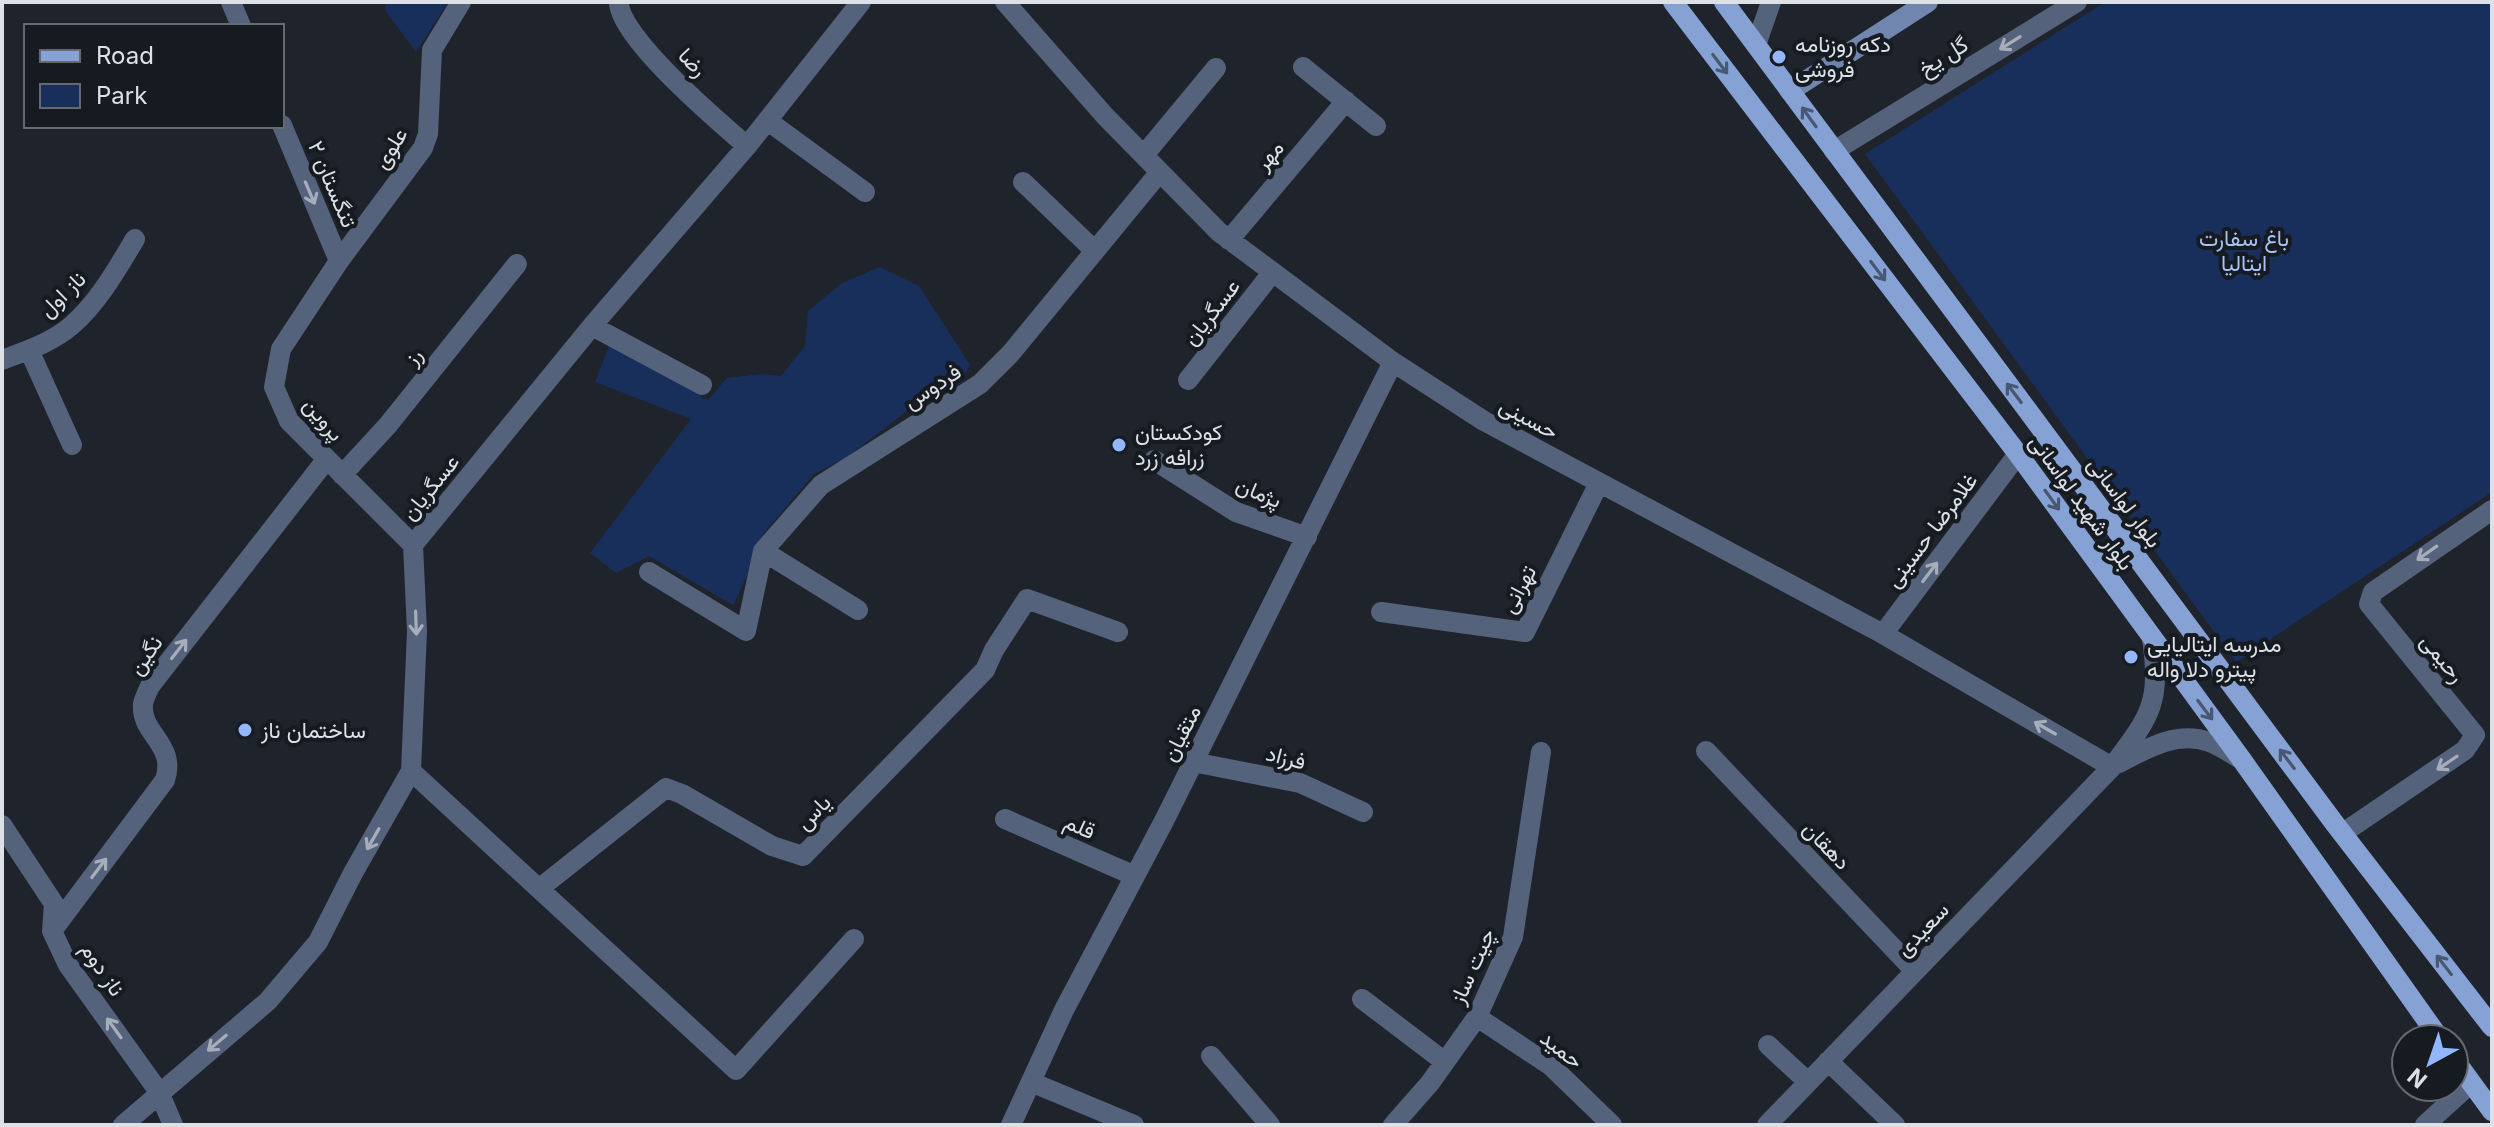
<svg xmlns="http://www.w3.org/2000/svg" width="2494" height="1127" font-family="Inter,Vazirmatn,sans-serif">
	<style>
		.green { fill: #192f5b }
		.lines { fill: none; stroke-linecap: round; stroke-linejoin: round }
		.street { stroke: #55627b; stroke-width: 20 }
		.secondary { stroke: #7086ae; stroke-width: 20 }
		.primary { stroke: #86a2d5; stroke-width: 20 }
		.oneway { stroke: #a7aebb }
		.oneway2 { stroke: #485772 }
		.poi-dot { fill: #92b7fd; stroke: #161a21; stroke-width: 3 }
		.labels { text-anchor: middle; stroke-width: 8; stroke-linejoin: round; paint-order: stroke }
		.poi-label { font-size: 22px; fill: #dde0e5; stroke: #161a21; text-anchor: start }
		.street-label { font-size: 22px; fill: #dde0e5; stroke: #161a21 }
		.park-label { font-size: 22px; fill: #a7c2f3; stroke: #161a21 }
	</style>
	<rect width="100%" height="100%" fill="#1f232b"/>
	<!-- green -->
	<path class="green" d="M386,2H448L416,52L385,10Z
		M2105,2H2492V492L2236,662L1865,154Z
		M880,267L919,286L970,365L960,384L912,407L847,457L814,474L763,534L751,567L733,605L649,556L616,573L590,553L691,419L595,382L610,344L708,400L727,378L762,374L781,376L805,346L808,311L842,283Z"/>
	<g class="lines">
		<!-- street -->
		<path class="street" d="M231,2L241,26
			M619,2C618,36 719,122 747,146
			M1005,2L1105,116L1219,232L1393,362L1484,421L1883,634L2112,767
			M1756,45L1771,2
			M1303,67L1376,126
			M768,121L865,192
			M282,125L339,261
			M1834,151L2077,2
			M1144,155L1216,68
			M1023,182L1095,251
			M1229,240L1346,101
			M592,326L702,385
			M29,350L72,445
			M2,360C25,351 51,343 71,326C98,303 117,269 135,239
			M1188,380L1272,273
			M1154,460L1236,512L1307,537
			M342,475L388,425L517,264
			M413,545L289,421L274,387L281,349L339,261L423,148L428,134L432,50L461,2
			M763,551L858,610
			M649,572L746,631L763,551L821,485L980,384L1011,353L1159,173
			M1381,612L1525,632L1599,483
			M1883,634L2018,454
			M1706,751L1915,971
			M1193,762L1300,783L1363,812
			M2119,763C2146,749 2177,730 2209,742C2220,746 2232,754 2242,760
			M411,771L736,1070L854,939
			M1005,819L1135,876
			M2,825L54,904L52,931L68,965L159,1092L173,1125
			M2343,833L2465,750L2475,735L2369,604L2373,592L2492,510
			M540,888L666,788L682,794L772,846L803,856L985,670L994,650L1027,599L1118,632
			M52,931L165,780C177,744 140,734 143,704C144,698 148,691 150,686L326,460
			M1362,999L1445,1062
			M1477,1017L1551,1066L1612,1125
			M1768,1045L1808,1082
			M1211,1056L1270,1125
			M1828,1061L1895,1125
			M1031,1082L1134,1125
			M123,1125L268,1001L318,942L353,873L411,771L417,631L413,545L592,326L747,146L861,2
			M1011,1125L1064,1010L1164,821L1393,362
			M1393,1125L1430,1083L1477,1017L1513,937L1541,752
			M1767,1125L2112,767C2151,715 2161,704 2152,638
			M2425,1125L2471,1083"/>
		<!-- secondary -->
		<path class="secondary" d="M1790,91L1928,2"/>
		<!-- primary -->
		<path class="primary" d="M1673,2L2018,454L2242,760L2440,1039
			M1724,2L2335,824L2492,1027
			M2454,1059L2492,1111"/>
	</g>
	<!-- one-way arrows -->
	<defs><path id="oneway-shaft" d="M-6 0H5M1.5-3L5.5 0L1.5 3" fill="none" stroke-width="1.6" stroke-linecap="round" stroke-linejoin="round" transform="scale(2)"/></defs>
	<g class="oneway">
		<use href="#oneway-shaft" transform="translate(2010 43) rotate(148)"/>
		<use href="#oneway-shaft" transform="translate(310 193) rotate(67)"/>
		<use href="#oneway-shaft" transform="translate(2427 553) rotate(145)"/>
		<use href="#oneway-shaft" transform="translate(1930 572) rotate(-53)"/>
		<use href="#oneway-shaft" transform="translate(416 623) rotate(88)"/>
		<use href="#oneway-shaft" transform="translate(179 649) rotate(-52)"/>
		<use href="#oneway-shaft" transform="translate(2045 728) rotate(-150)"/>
		<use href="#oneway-shaft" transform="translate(2447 763) rotate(146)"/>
		<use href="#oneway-shaft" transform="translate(373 839) rotate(120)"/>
		<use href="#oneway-shaft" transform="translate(99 868) rotate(-53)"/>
		<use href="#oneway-shaft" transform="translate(114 1028) rotate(-126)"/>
		<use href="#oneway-shaft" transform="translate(217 1043) rotate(140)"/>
	</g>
	<g class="oneway2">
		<use href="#oneway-shaft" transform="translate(1720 64) rotate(53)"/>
		<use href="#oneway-shaft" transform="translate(1809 117) rotate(-126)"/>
		<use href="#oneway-shaft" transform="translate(1878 271) rotate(53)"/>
		<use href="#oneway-shaft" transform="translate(2014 393) rotate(-127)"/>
		<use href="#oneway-shaft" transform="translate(2052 500) rotate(54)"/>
		<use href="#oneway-shaft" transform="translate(2205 710) rotate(53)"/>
		<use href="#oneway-shaft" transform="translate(2287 759) rotate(-127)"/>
		<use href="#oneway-shaft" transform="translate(2444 965) rotate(-128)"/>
	</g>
	<!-- markers -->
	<g class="poi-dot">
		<circle cx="1779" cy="57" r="8"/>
		<circle cx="1119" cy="445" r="8"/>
		<circle cx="2131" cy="657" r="8"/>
		<circle cx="245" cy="730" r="8"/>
	</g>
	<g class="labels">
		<!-- poi labels -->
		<g class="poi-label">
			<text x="1795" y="52">دکه روزنامه<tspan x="1795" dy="25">فروشی</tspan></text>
			<text x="1135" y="440">کودکستان<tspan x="1135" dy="25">زرافه زرد</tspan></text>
			<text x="2147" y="652">مدرسه ایتالیایی<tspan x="2147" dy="25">پیترو دلا واله</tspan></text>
			<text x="261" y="738">ساختمان ناز</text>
		</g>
		<!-- street labels -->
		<g class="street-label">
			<text transform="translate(1943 56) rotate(-32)" y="8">گل یخ</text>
			<text transform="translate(693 62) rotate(46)" y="8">رضا</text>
			<text transform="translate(390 148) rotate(-58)" y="8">علوی</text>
			<text transform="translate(1269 155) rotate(-50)" y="8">مهر</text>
			<text transform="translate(333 184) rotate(67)" y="8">تنگستان ۲</text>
			<text transform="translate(62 294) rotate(-44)" y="8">ناز اول</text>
			<text transform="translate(1211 312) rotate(-52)" y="8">عسگریان</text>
			<text transform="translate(413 356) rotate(-51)" y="8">رز</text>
			<text transform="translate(932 386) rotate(-33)" y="8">فردوس</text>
			<text transform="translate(1529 418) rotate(28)" y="8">حسینی</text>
			<text transform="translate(324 419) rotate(50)" y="8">پروین</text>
			<text transform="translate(430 487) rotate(-51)" y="8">عسگریان</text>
			<text transform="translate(1259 492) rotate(23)" y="8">پژمان</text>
			<text transform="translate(2082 502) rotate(54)" y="8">بلوار شهید لواسانی</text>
			<text transform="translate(2125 502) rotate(53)" y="8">بلوار لواسانی</text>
			<text transform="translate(1931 530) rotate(-53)" y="8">غلامرضا حسینی</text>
			<text transform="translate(1518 589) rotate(-62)" y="8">تهرانی</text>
			<text transform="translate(145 655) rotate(-55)" y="8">نگین</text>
			<text transform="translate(2443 658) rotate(51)" y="8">رحیمی</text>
			<text transform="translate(1181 733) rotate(-63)" y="8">متقیان</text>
			<text transform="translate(1286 757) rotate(14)" y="8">فرزاد</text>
			<text transform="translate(813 812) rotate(-46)" y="8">یاس</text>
			<text transform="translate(1080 826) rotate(24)" y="8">قلم</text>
			<text transform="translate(1827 845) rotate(46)" y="8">دهقان</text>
			<text transform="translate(1922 929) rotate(-46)" y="8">سعیدی</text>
			<text transform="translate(1472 966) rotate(-66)" y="8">چیت ساز</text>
			<text transform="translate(103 969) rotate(56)" y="8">ناز دوم</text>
			<text transform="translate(1562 1049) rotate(38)" y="8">حمید</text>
		</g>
		<!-- park labels -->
		<g class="park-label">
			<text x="2244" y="246">باغ سفارت<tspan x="2244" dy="25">ایتالیا</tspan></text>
		</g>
	</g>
	<!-- border -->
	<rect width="2494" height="1127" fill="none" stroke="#dde0e5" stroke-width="8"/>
	<!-- legend -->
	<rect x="24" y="24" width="260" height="104" fill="#161a21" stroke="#66696f" stroke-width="2"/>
	<rect x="40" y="50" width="40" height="12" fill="#86a2d5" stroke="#66696f" stroke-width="2"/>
	<text x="96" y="64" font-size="24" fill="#dde0e5">Road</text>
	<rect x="40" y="84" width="40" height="24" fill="#192f5b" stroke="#66696f" stroke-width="2"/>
	<text x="96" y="104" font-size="24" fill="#dde0e5">Park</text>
	<!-- north arrow -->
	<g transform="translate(2430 1063) rotate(220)"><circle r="38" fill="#161a21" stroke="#66696f" stroke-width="2"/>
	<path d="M0-6L14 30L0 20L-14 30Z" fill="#92b7fd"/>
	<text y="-12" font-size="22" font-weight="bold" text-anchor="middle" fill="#dde0e5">N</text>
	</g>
</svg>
